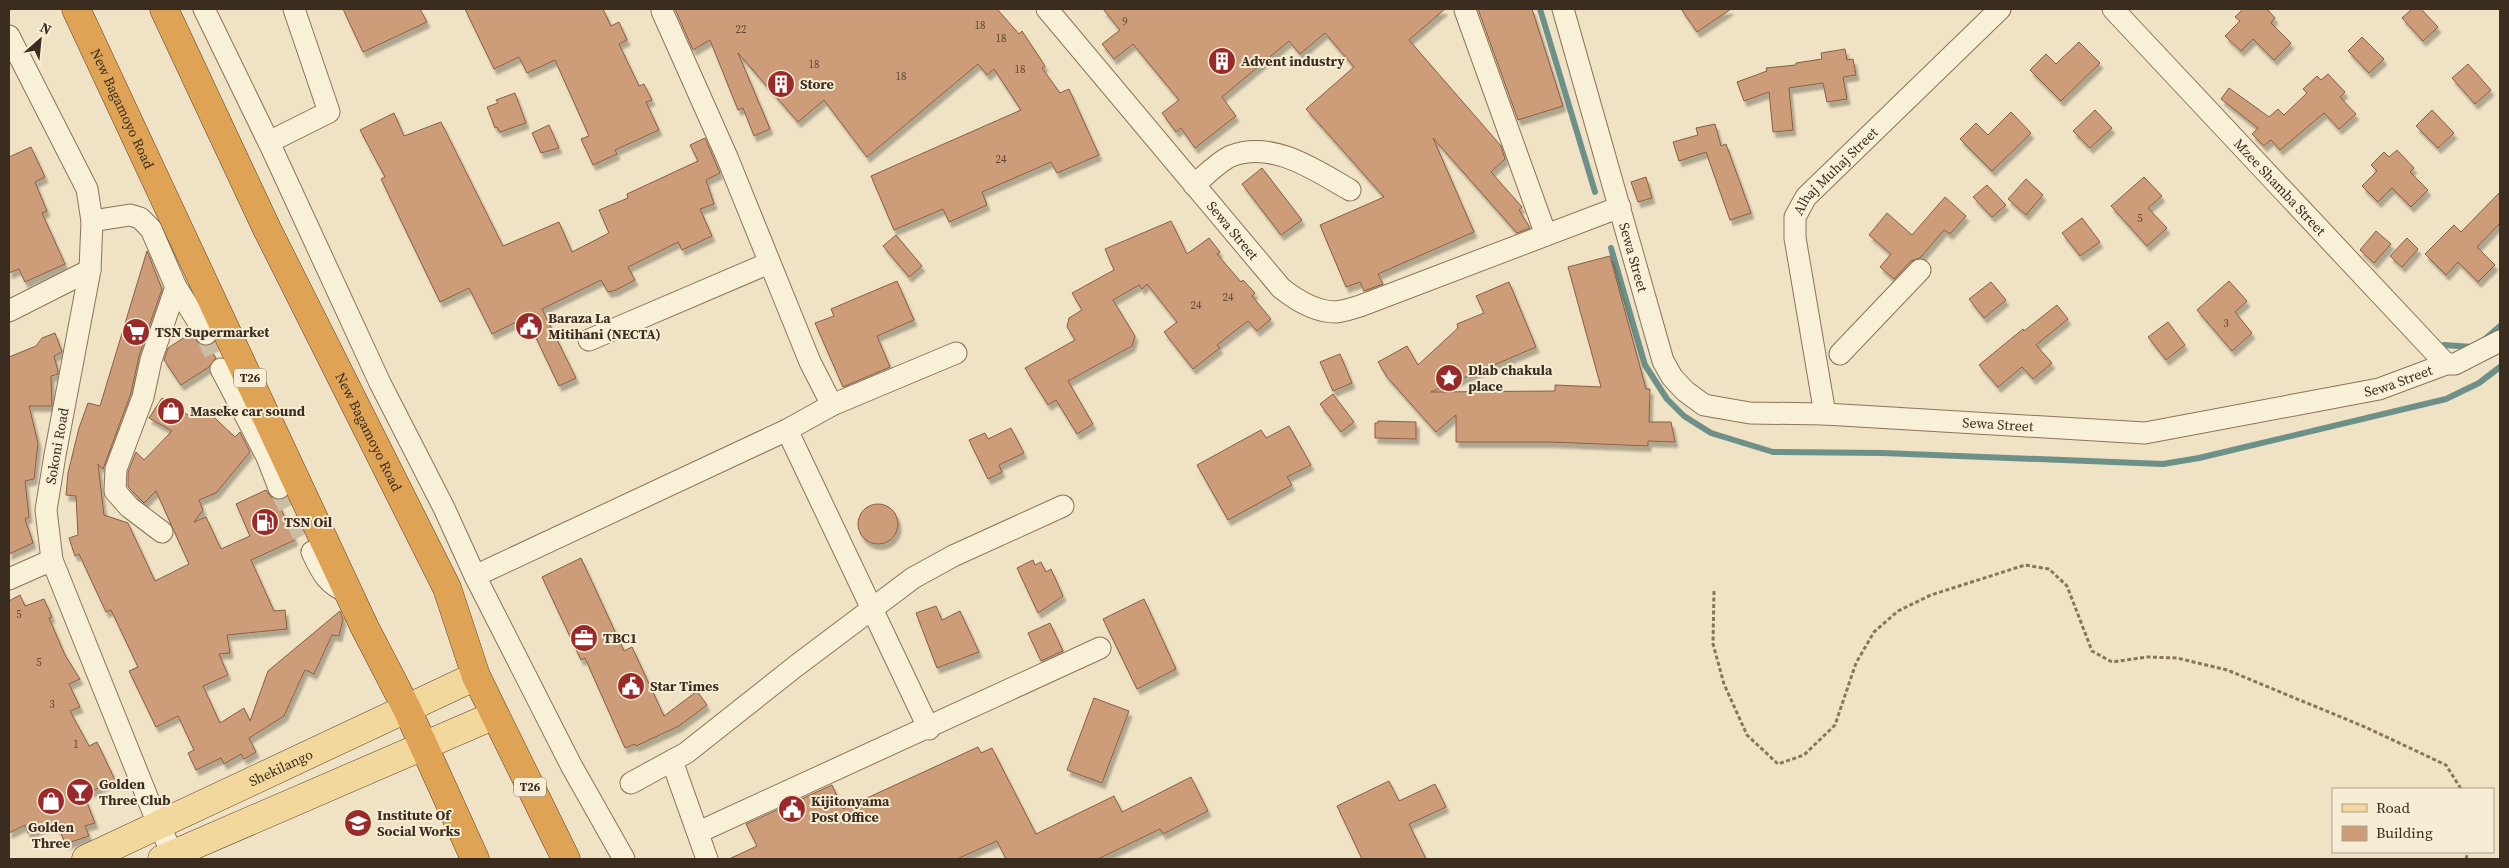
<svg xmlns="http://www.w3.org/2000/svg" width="2509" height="868" font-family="'Source Serif 4',serif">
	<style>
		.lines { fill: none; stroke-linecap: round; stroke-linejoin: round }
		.stream { stroke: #6d9188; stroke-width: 6 }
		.building { fill: #cd9d7a; stroke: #8a5d40; filter: url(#shadow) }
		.minor-tunnel { stroke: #cbbea4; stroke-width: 21; stroke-dasharray: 21 11; stroke-linecap: butt }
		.minor-casing { stroke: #8a745a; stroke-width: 23 }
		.major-casing { stroke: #58422f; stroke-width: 29 }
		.highway-casing { stroke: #58422f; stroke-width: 29 }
		.path { stroke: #8a745a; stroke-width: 3; stroke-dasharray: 4 2.5; stroke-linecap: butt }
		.minor { stroke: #f9f0d8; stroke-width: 21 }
		.major { stroke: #f2d89c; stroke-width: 28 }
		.highway { stroke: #dfa355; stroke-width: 28 }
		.labels { text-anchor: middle; stroke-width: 4; stroke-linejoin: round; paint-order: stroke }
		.number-label { font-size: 11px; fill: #5f4836 }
		.shield { fill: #f6edd4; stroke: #726655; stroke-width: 1 }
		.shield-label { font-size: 12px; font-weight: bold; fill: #3a2c1f }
		.poi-label { font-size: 14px; font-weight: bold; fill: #3a2c1f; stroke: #f6edd4; text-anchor: start }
		.street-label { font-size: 14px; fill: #3a2c1f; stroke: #f6edd4 }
	</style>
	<defs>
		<filter id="shadow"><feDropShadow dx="3" dy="5.5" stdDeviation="1" flood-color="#0004"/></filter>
	</defs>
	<rect width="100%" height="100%" fill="#efe2c5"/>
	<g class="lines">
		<!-- stream -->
		<path class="stream" d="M1540,9L1595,192
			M1611,248L1645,365L1667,399L1684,416L1711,433L1773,452L1883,453L2163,464L2199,458L2446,399L2479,383L2500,367
			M2485,339L2500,326
			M2444,345L2473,347"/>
	</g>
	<!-- building -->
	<path class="building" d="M343,9H420L427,22L363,52Z
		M465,9H603L611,26L619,22L627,40L619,44L639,86L644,84L652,100L646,102L659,130L615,150L617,154L593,165L581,139L589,136L555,60L527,73L519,57L494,69Z
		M675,9H997L1019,34L1022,31L1045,66L1042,68L1060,93L1069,89L1099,155L1057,173L1051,162L982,192L987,205L949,222L943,209L894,230L871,176L1021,110L994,69L987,75L978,64L867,157L824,100L798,122L738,53L770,129L754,136L743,108L738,110L710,40L693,50Z
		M1103,9H1445L1409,40L1501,146L1505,159L1491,172L1522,207L1519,210L1530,228L1517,233L1433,138L1474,232L1378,274L1383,284L1364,291L1360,282L1346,287L1320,225L1384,197L1306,109L1354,67L1325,33L1300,54L1289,41L1222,97L1236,116L1195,148L1181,128L1176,132L1162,113L1179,100L1133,44L1114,59L1102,44L1120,30Z
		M1478,9H1532L1563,106L1518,120Z
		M1681,9H1731L1697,32Z
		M2243,9H2267L2275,18L2271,23L2291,43L2274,60L2253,39L2241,51L2225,36L2240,21L2235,17Z
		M2412,9H2421L2438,27L2423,41L2402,18Z
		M2362,37L2384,59L2369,73L2348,51Z
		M2079,42L2100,63L2061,101L2030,70L2046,54L2056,64Z
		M1845,49L1847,60L1853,59L1856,75L1843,77L1847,99L1827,102L1823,83L1789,88L1793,130L1773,132L1769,92L1744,101L1737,82L1767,71L1766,68L1796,65V63L1822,59L1821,53Z
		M2468,64L2491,90L2475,104L2452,78Z
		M2328,74L2345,92L2340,97L2356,114L2339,129L2324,113L2280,150L2271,140L2264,146L2252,134L2258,128L2221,99L2229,88L2269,117L2278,109L2284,115L2307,93L2303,89L2317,76L2321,80Z
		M515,93L526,123L500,132L497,127L495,128L487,107L498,103L496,100Z
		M2095,110L2112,128L2090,148L2073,131Z
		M2432,110L2454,133L2438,148L2416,126Z
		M2011,112L2031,133L1992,171L1960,139L1976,123L1988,135Z
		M394,113L404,136L441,122L503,246L559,222L572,252L609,233L599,210L628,198L627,194L698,161L690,145L705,138L720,173L706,180L714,204L700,209L712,236L682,250L678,242L628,267L635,280L616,290L608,292L601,280L542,309L576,378L559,386L526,317L492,334L469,288L440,302L381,179L385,177L360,130Z
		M1715,124L1721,146L1726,144L1751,213L1730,220L1706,152L1679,161L1673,142L1698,135L1696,128Z
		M549,125L559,148L541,153L532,133Z
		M31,147L45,177L35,182L47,211L42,213L65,264L25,282L19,269L9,273V157Z
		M2397,150L2414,168L2410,172L2428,190L2411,207L2392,188L2378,202L2362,186L2377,171L2371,165L2384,152L2389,157Z
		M1262,168L1302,220L1281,235L1242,184Z
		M1646,177L1652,198L1638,202L1631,182Z
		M2144,177L2162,196L2148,208L2167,228L2147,246L2111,206Z
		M2026,179L2043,195L2026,215L2008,199Z
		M1987,185L2006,205L1992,217L1973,197Z
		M2500,192V223L2477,247L2495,265L2478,282L2458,262L2446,275L2425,254L2454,225L2461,232Z
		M1945,197L1966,216L1950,234L1944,230L1920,258L1911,261L1894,279L1880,267L1891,254L1869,235L1887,213L1912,235Z
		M2082,218L2100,242L2080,256L2062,233Z
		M1171,221L1187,254L1209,238L1220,252L1217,254L1241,282L1243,280L1255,293L1252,296L1271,319L1257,331L1248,321L1217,345L1220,348L1193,369L1164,332L1177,322L1147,284L1142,289L1139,285L1113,300L1135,336L1132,346L1068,381L1093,424L1077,434L1056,400L1048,405L1025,368L1075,340L1067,327L1069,318L1082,310L1072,293L1114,270L1105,249Z
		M2376,231L2391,244L2374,263L2360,250Z
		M896,235L922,266L909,277L883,246Z
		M2407,238L2418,249L2402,267L2390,256Z
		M147,251L162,289L139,356L131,393L103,469L98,464L104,515L128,523L155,581L189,564L156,491L144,503L128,487V472L136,452L144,460L172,431L149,418L162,398L191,417L202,406L235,437L240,432L250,452L216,493L199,500L203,510L194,522L206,517L221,549L250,536L236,504L266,490L271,497L277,500L295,540L251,560L274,611L285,610L287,629L227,635L230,653L219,654L228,675L203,686L220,723L244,708L250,721L268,671L340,611L343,619L339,636L332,635L314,674L305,670L284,716L249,738L256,752L244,759L241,754L224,764L221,758L196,770L188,753L194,750L178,716L156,727L129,671L138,667L111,610L106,612L79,554L75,556L69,538L78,535L76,496L66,495L68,473L79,428L88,403L100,406Z
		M1610,256L1646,389H1650L1649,422H1671L1675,442L1648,441V446L1551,442H1456V415L1436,432L1387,377L1378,362L1407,346L1418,365L1458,328L1457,324L1484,313L1476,296L1509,282L1536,347L1431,392L1555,391V385L1601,387L1568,267Z
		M897,281L914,320L877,336L890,367L843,387L815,323L834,316L831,309Z
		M2229,281L2247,301L2235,312L2252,333L2232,351L2197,310Z
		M1991,282L2006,300L1984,318L1969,299Z
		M2057,305L2068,319L2036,345L2052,363L2033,379L2022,367L1998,387L1979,365L2023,329L2024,331Z
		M2168,322L2185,345L2166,360L2148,337Z
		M55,333L62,352L54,356L58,371V374L51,376L52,406H29L38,443L34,479L25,481L29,517L25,519L33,543L9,554V357L36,346L42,338Z
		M191,333L200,345L208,346L216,358L209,367L181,385L164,360L168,348Z
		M1340,354L1352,383L1333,391L1320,362Z
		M1333,394L1354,422L1341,432L1320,404Z
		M1378,421L1416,422V439L1375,438V423H1378Z
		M1289,426L1311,465L1287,477L1292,485L1228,520L1197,465L1261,430L1266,438Z
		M1011,428L1024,453L999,465L1002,472L988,479L969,440L985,433L988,439Z
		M858 524a20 20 0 1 1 40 0a20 20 0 1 1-40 0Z
		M581,558L624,651L632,647L664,716L697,691L707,705L679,726L636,746L635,744L625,748L585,658L581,660L542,577Z
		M1033,560L1035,565L1041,562L1046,572L1051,569L1063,596L1038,613L1017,568Z
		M20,595L25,606L44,599L52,617L49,618L65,655L80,679L69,684L80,707L70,711L89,746L97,742L115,780L84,795L95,823L85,826L89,836L65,844L59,828L57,829L54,824L28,833L25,825L9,833V601Z
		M1144,599L1176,669L1137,689L1103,619Z
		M936,606L942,620L960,611L979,652L937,668L916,613Z
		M1050,623L1063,651L1041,661L1028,633Z
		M1094,698L1129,711L1102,783L1067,770Z
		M978,747L981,753L992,748L1036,834L1114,796L1122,812L1191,777L1208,811L1163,834L1160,829L1098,859H1006L997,841L957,859H729L757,846L746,824L832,785L843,809Z
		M1389,781L1399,801L1435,784L1446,807L1409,824L1426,859H1362L1337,806Z"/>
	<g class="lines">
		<!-- minor-tunnel -->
		<path class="minor-tunnel" d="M206,334L221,369
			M279,488L312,552"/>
		<!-- minor casing -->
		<g class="minor-casing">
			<g id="minor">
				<path d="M204,9L272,149L380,383L444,508L475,576L571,765L624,859"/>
				<path id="s1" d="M1047,9L1281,288C1296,300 1316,312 1336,312C1344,311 1353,308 1360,306L1620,207"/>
				<path id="s2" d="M1563,9L1663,361L1672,377L1685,391L1704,405L1750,413L1825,414L2145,433L2379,389L2446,364H2455L2500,341"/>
				<path id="s3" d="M2113,9L2446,364"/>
				<path d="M1465,10L1546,235"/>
				<path d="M662,11L727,157L810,362L832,405"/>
				<path d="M9,36L87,189L92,221L90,270L55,455L46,510L52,560L158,824L173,854"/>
				<path d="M277,138L329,112L294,9"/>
				<path d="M1194,185C1205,176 1218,162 1231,156C1273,140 1315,170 1350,190"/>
				<path d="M92,221L130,215L140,218L151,229L176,287L206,334"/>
				<path d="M9,311L90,270"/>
				<path d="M589,340L769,263"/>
				<path d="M1840,354L1920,270"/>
				<path d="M221,369L267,457L279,488"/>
				<path id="s4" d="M1825,414L1795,238V217L1806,197L2000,9"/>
				<path d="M787,430L929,729"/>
				<path d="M162,532L129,507L115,491L116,469L143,397L151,360L176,287"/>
				<path d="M312,552C321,571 327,585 348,592"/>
				<path d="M475,576L787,430L832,405L956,353"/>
				<path d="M9,579L52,560"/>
				<path d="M672,761L707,859"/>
				<path d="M631,783L686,753L796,666L913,578L953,556L1063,506"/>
				<path d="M699,832L1100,648"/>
			</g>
		</g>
		<!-- major casing -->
		<g class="major-casing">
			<g id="major">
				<path id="s5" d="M86,859L476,676"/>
				<path d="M162,859L495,715"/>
			</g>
		</g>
		<!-- highway casing -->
		<g class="highway-casing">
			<g id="highway">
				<path id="s6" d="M76,9L365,628L407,709L475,859"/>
				<path id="s7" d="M164,9L267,229L447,588L476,676L566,859"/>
			</g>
		</g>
		<!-- path -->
		<path class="path" d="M1714,591L1713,644L1724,684L1747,735L1778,764L1804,755L1835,725L1856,663L1874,632L1898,611L1931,595L2025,565L2049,569L2067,586L2092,651L2112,662L2147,657L2177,658L2227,670L2365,727L2446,765L2461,789
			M2466,859L2468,852"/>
		<!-- minor -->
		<use href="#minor" class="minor"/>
		<!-- major -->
		<use href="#major" class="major"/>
		<!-- highway -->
		<use href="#highway" class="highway"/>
	</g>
	<!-- icons -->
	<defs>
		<g id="building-disc" transform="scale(1.4375)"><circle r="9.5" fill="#9a2a2a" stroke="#f6edd4"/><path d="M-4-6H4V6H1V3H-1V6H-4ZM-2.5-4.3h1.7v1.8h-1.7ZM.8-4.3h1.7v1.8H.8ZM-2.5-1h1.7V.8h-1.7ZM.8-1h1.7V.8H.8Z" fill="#fff"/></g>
		<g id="civic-disc" transform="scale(1.4375)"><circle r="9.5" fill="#9a2a2a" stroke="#f6edd4"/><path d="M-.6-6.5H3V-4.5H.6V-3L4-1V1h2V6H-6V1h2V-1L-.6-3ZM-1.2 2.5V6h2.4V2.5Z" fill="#fff"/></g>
		<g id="supermarket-disc" transform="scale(1.4375)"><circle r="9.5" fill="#9a2a2a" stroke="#f6edd4"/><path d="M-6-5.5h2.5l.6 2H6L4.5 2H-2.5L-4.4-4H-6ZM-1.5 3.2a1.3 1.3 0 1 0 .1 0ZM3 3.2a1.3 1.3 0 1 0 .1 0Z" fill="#fff"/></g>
		<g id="sight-disc" transform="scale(1.4375)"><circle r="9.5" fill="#9a2a2a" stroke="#f6edd4"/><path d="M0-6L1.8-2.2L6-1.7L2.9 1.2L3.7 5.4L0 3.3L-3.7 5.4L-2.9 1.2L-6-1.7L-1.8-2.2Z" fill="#fff"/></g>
		<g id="shop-disc" transform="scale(1.4375)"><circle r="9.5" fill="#9a2a2a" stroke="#f6edd4"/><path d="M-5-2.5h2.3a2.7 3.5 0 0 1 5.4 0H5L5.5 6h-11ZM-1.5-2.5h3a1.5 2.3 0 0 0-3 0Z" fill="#fff"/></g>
		<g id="fuel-disc" transform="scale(1.4375)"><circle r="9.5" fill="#9a2a2a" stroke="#f6edd4"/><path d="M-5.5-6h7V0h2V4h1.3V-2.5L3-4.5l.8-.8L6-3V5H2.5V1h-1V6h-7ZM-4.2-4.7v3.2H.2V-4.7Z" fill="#fff"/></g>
		<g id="office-disc" transform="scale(1.4375)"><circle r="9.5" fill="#9a2a2a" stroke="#f6edd4"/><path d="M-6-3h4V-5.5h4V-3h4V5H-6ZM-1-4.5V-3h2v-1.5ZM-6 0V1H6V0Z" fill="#fff"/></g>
		<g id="bar-disc" transform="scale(1.4375)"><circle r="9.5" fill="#9a2a2a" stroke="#f6edd4"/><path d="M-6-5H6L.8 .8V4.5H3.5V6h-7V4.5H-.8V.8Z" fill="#fff"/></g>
		<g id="university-disc" transform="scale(1.4375)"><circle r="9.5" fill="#9a2a2a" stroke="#f6edd4"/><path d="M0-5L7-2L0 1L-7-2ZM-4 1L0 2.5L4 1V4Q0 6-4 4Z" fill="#fff"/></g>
	</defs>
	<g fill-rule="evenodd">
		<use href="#building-disc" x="1222" y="61"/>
		<use href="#building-disc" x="781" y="84"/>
		<use href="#civic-disc" x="529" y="326"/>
		<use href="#supermarket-disc" x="136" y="332"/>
		<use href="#sight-disc" x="1449" y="378"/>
		<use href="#shop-disc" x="171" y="411"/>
		<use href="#fuel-disc" x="265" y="522"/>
		<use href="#office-disc" x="584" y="638"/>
		<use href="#civic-disc" x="631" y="686"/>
		<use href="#bar-disc" x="80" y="792"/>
		<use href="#shop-disc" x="51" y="801"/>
		<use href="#civic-disc" x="792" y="809"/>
		<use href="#university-disc" x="358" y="823"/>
	</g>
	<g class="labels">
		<!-- number labels -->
		<g class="number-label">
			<text x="1125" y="25">9</text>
			<text x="980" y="29">18</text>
			<text x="741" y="33">22</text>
			<text x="1001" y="42">18</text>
			<text x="814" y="68">18</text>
			<text x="1020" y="73">18</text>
			<text x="901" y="80">18</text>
			<text x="1001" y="163">24</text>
			<text x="2140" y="222">5</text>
			<text x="1228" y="301">24</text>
			<text x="1196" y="309">24</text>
			<text x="2226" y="327">3</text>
			<text x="19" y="618">5</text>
			<text x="39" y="666">5</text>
			<text x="52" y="708">3</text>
			<text x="76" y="748">1</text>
		</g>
		<!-- shield labels -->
		<g class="shield">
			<rect x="234" y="368.5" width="32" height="19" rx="4"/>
			<rect x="514" y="777.5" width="32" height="19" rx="4"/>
		</g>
		<g class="shield-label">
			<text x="250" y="382">T26</text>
			<text x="530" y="791">T26</text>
		</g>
		<!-- poi labels -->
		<g class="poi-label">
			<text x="1241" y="66">Advent industry</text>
			<text x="800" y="89">Store</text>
			<text x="548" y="323">Baraza La<tspan x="548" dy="16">Mitihani (NECTA)</tspan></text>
			<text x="155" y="337">TSN Supermarket</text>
			<text x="1468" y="375">Dlab chakula<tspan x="1468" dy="16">place</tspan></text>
			<text x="190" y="416">Maseke car sound</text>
			<text x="284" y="527">TSN Oil</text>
			<text x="603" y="643">TBC1</text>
			<text x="650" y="691">Star Times</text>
			<text x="99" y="789">Golden<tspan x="99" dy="16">Three Club</tspan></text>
			<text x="811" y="806">Kijitonyama<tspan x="811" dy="16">Post Office</tspan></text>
			<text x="377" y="820">Institute Of<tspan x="377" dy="16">Social Works</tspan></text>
			<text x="51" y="832" text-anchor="middle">Golden<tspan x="51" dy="16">Three</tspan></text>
		</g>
		<!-- street labels -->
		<g class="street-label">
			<text dy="5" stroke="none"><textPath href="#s6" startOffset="110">New Bagamoyo Road</textPath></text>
			<text dy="5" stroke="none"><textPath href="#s4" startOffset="261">Alhaj Muhaj Street</textPath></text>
			<text dy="5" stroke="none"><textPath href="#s3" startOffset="244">Mzee Shamba Street</textPath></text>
			<text dy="5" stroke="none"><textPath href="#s1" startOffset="289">Sewa Street</textPath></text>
			<text dy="5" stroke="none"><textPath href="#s2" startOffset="258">Sewa Street</textPath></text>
			<text dy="5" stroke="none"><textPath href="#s2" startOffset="1128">Sewa Street</textPath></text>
			<text dy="5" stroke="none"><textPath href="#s2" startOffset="722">Sewa Street</textPath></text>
			<text dy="5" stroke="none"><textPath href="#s7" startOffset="470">New Bagamoyo Road</textPath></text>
			<text transform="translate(57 446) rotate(-80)" y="5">Sokoni Road</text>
			<text dy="5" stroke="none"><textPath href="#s5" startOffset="215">Shekilango</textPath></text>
		</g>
	</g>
	<!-- border -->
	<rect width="2509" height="868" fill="none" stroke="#3a2c1f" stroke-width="20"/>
	<!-- legend -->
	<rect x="2332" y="788" width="162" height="65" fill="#f6edd4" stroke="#aba08c"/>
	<rect x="2342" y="804" width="25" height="8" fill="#f2d89c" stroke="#aba08c"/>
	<text x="2376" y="813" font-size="15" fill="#3a2c1f">Road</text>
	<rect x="2342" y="826" width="25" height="15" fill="#cd9d7a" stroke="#aba08c"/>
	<text x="2376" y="838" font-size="15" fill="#3a2c1f">Building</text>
	<!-- north arrow -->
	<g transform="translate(40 40) rotate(27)" stroke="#f6edd4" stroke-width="4" paint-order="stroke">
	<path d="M0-4L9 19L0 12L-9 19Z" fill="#3a2c1f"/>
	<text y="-8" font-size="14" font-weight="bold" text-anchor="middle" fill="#3a2c1f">N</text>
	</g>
</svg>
